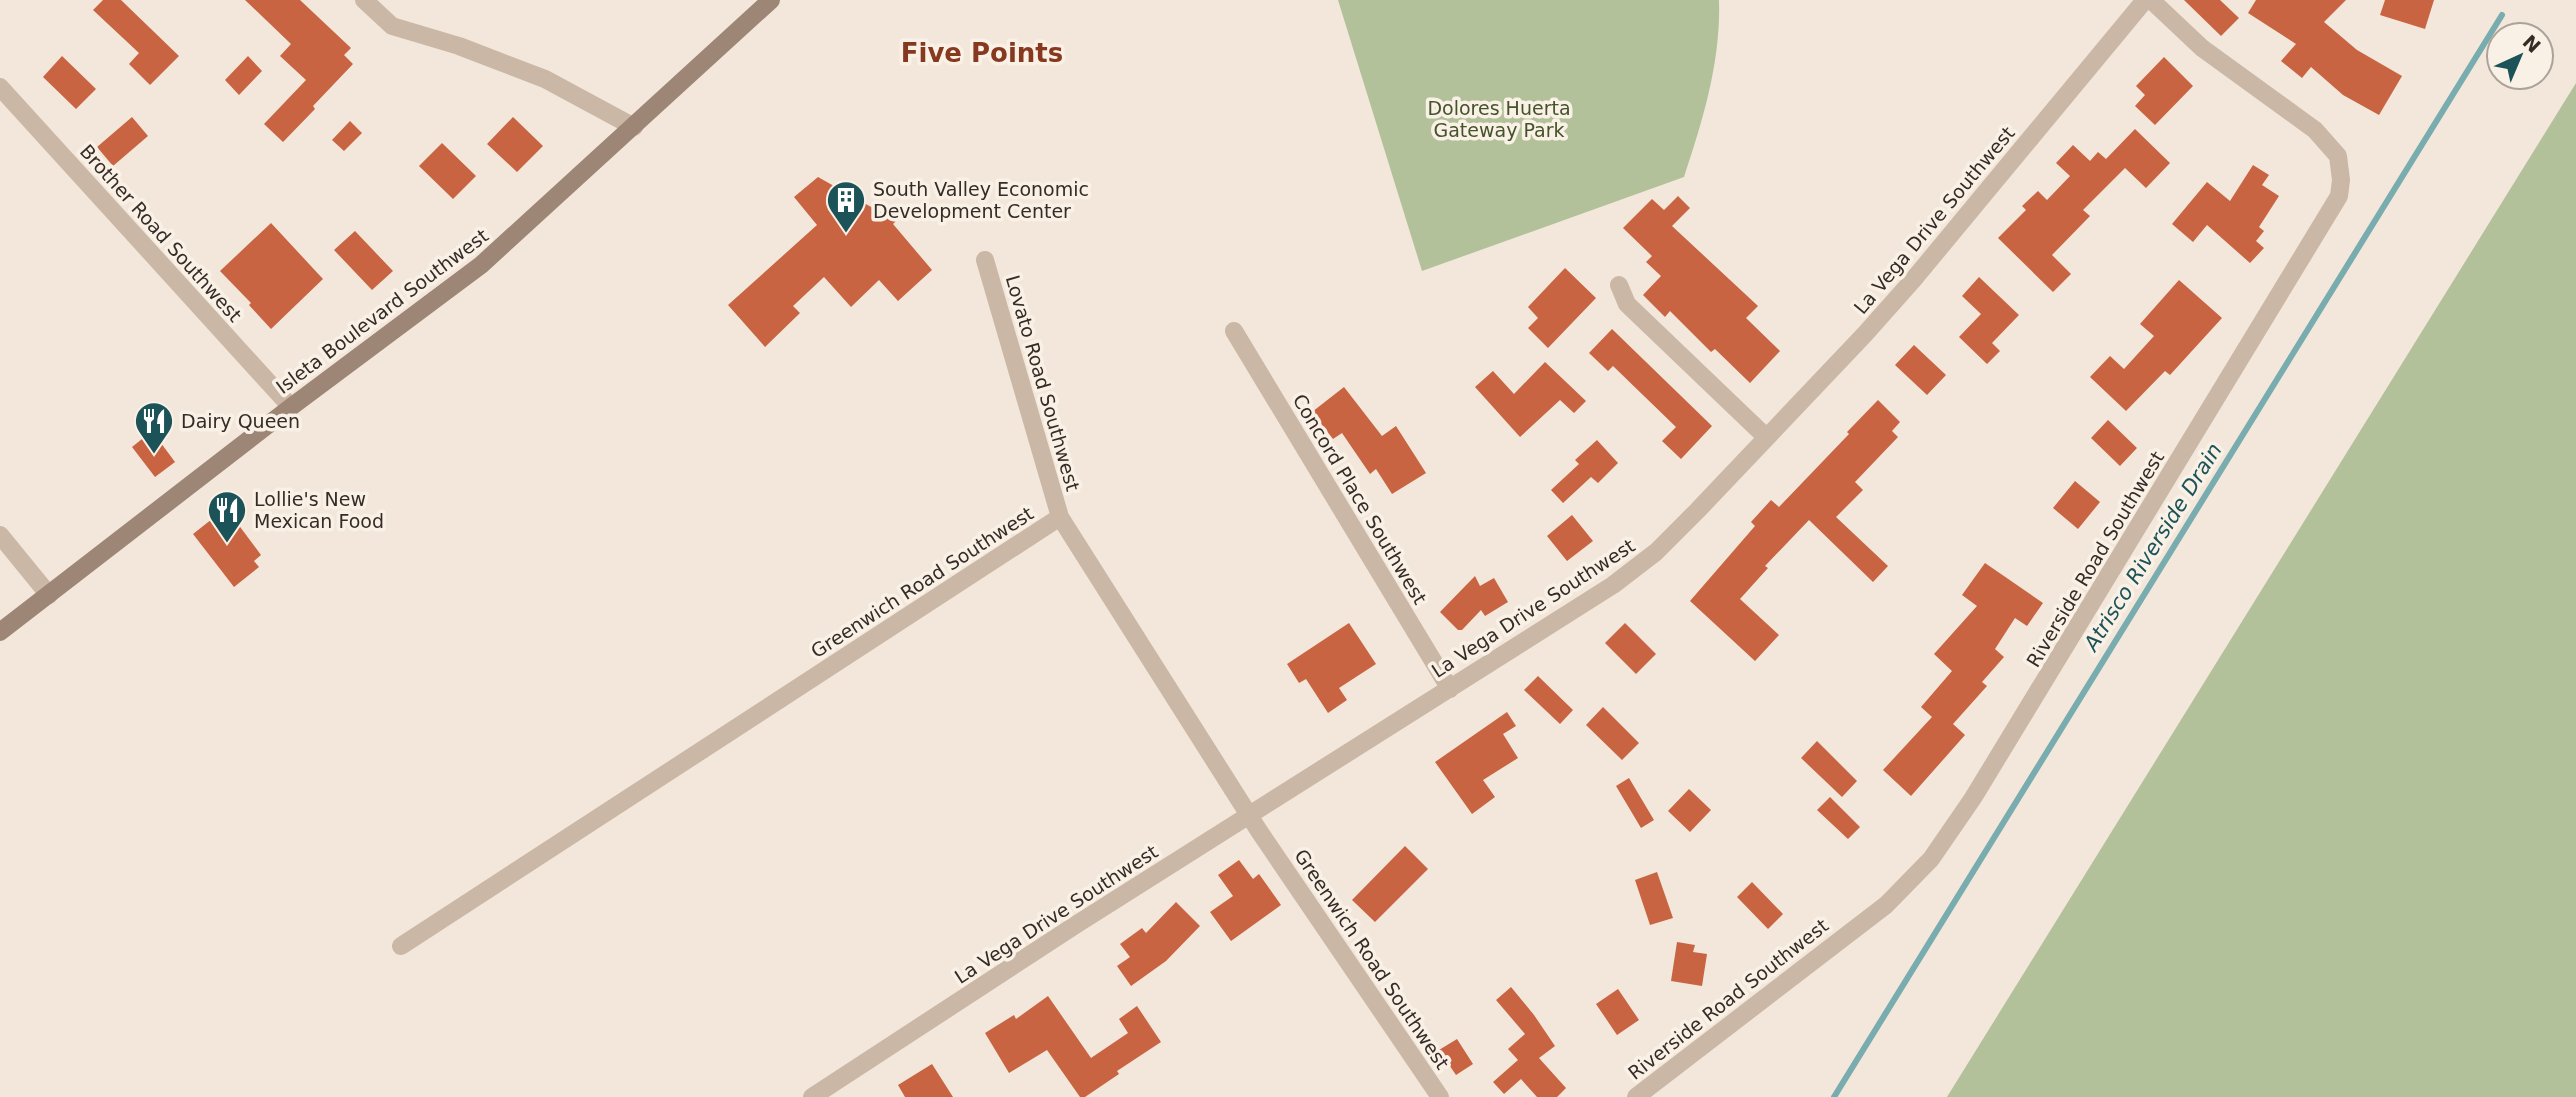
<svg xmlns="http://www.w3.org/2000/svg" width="2576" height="1097" font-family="'DejaVu Sans',sans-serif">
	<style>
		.green { fill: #b3c19a }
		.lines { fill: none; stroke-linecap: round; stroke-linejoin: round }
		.stream { stroke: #78acaf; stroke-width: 6 }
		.building { fill: #c86442 }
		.minor { stroke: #cab7a6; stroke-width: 18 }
		.secondary { stroke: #9e8677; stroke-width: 18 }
		.labels { text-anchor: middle; stroke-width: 7; stroke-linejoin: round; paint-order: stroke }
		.park-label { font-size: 19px; fill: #44542a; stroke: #faf1e6 }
		.poi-label { font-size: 19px; fill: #362c27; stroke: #faf1e6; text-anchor: start }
		.street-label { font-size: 19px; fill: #362c27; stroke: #faf1e6 }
		.water-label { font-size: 21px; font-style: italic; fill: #1c5358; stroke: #faf1e6 }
		.district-label { font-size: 26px; font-weight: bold; fill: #86391f; stroke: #faf1e6 }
	</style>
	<rect width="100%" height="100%" fill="#f2e7da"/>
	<!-- green -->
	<path class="green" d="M1338,0H1719C1721,61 1703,120 1684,177L1422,271Z
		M2576,83V1097H1947Z"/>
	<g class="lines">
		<!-- stream -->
		<path class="stream" d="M1834,1097L2502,15"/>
	</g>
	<!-- building -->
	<path class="building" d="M103,0H121L179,56L150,85L129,64L139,53L93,10Z
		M245,0H300L351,48L344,55L353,64L313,106L315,109L283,142L264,124L306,80L280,56L291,44Z
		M2184,0H2220L2239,18L2221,36Z
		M2256,0H2346L2324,22L2357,50L2402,76L2379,115L2343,95L2311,67L2302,78L2281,61L2296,44L2248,13Z
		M2385,0H2434L2425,29L2380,15Z
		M62,56L96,89L76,109L43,77Z
		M248,56L262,71L239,95L225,80Z
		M2164,57L2193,86L2155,125L2135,106L2145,95L2136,86Z
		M132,117L148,136L113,166L97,147Z
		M513,117L543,146L517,172L487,144Z
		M350,121L362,133L344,151L332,140Z
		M2135,129L2170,163L2146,188L2125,168L2083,210L2090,216L2052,255L2071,274L2053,292L1998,238L2026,210L2022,206L2038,191L2047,200L2070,176L2056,163L2073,145L2090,161L2098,152L2106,159Z
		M442,143L476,176L453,199L419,166Z
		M2253,165L2269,175L2262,185L2279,196L2259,227L2264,231L2256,241L2264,248L2250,263L2207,225L2193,242L2172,224L2207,182L2230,201Z
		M818,177L896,221L893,224L932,270L898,301L879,280L851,307L824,277L793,306L800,313L765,347L728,305L817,225L794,197Z
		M1678,196L1690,208L1672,226L1758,306L1746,318L1780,351L1750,383L1715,349L1711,352L1670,311L1665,317L1643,295L1661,276L1646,262L1652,256L1623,228L1652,199L1664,210Z
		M271,223L323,279L271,329L249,305L251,303L220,271Z
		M355,231L393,271L372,290L334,250Z
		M1565,268L1596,298L1548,348L1528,328L1538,318L1528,307Z
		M1979,277L2019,315L1992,343L2000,351L1987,364L1959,337L1981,314L1962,296Z
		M2179,280L2222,318L2170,375L2165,371L2126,411L2090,377L2110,356L2124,369L2154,336L2140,324Z
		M1612,329L1712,426L1681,459L1662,441L1676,427L1613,366L1608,371L1589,353Z
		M1914,345L1946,375L1927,395L1895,365Z
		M1545,362L1586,401L1574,413L1560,400L1520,437L1475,387L1493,371L1514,394Z
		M1344,387L1382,436L1396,426L1426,473L1392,494L1376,469L1370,474L1342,433L1333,439L1312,412Z
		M1878,400L1900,422L1892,431L1898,437L1855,482L1863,490L1836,517L1888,566L1873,582L1809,520L1765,566L1768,568L1740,599L1779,635L1755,661L1690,601L1755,526L1751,522L1771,500L1779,507L1849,434L1847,432Z
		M2108,420L2137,448L2120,466L2091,438Z
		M152,431L175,462L155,477L132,447Z
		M1597,440L1618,463L1598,483L1591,477L1563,503L1551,490L1579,464L1575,460Z
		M2075,481L2100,502L2078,529L2053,508Z
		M226,508L261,555L254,561L259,567L234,587L193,534Z
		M1572,515L1593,541L1567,561L1547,536Z
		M1985,563L2043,603L2027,626L2015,618L1995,649L2004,657L1982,682L1987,686L1953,724L1965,735L1911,796L1883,770L1932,717L1921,707L1952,671L1934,654L1977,606L1962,595Z
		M1475,576L1480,586L1494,578L1508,602L1485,616L1481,610L1462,630H1458L1440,612Z
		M1349,623L1376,664L1339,688L1347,700L1328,713L1306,679L1299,683L1287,664Z
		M1625,623L1656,654L1636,674L1605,643Z
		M1538,676L1573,710L1560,724L1524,690Z
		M1603,707L1639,743L1622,760L1586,725Z
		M1507,712L1516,726L1503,734L1518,758L1483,780L1495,797L1472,814L1435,762Z
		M1817,741L1857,781L1842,797L1801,758Z
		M1629,778L1654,820L1641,828L1616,786Z
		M1689,789L1711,810L1690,832L1668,811Z
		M1830,797L1860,827L1848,839L1817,810Z
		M1405,846L1428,869L1375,922L1352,900Z
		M1239,860L1253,879L1259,874L1281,905L1231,941L1210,912L1233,896L1218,875Z
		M1657,872L1673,918L1650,925L1635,880Z
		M1752,882L1783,914L1768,929L1737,897Z
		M1176,902L1200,926L1166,961L1131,986L1117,966L1130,957L1120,944L1142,928L1146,933Z
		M1677,942L1695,945L1693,952L1707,954L1702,986L1671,981Z
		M1511,987L1534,1015L1555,1046L1539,1058L1566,1088L1557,1097H1537L1521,1079L1504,1094L1493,1082L1518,1060L1508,1049L1525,1034L1496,1000Z
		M1618,989L1639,1020L1617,1035L1596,1004Z
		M1048,996L1091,1058L1128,1033L1119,1019L1137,1006L1161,1042L1117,1071L1119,1074L1085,1097H1080L1047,1050L1009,1073L985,1033L1014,1015L1016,1019Z
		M1457,1039L1473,1064L1456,1075L1439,1050Z
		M932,1064L953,1097H905L898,1085Z"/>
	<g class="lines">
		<!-- minor -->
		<path class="minor" d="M364,0L392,26L459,46L545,79L634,127
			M0,87L291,407
			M985,260L1060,517L1259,831L1440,1097
			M1619,285L1627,304L1766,437
			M1234,331L1450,689
			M0,535L49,595
			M401,946L1060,517
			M812,1097L1077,924L1613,585L1656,552L1697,511L1865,334L1913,280L2145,0
			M1636,1097L1886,905L1931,859L1973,798L2339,196L2341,180L2338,156L2315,130L2202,48L2151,0"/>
		<!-- secondary -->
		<path class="secondary" d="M0,632L291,407L481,265L771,0"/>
	</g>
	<!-- icons -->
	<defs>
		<g id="building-pin" transform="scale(2.0125)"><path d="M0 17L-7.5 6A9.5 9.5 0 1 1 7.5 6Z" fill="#1c5358" stroke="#faf1e6"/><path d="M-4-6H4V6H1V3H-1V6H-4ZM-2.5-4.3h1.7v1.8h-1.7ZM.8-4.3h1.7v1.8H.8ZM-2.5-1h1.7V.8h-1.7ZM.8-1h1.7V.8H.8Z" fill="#fff"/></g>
		<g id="restaurant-pin" transform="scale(2.0125)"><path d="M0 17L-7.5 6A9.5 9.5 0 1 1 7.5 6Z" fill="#1c5358" stroke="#faf1e6"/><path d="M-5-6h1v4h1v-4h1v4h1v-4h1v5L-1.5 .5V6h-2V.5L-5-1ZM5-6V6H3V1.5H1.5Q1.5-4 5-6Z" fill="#fff"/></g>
	</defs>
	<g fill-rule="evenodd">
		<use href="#building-pin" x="846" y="200"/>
		<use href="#restaurant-pin" x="154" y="421"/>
		<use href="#restaurant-pin" x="227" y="510"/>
	</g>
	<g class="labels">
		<!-- park labels -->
		<g class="park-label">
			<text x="1499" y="115">Dolores Huerta<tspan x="1499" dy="22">Gateway Park</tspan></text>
		</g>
		<!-- poi labels -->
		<g class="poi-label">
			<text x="873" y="196">South Valley Economic<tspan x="873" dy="22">Development Center</tspan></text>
			<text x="181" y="428">Dairy Queen</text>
			<text x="254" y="506">Lollie's New<tspan x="254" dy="22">Mexican Food</tspan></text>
		</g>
		<!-- street labels -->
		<g class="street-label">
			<text transform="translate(1934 220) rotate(-50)" y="7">La Vega Drive Southwest</text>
			<text transform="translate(161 233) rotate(48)" y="7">Brother Road Southwest</text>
			<text transform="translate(382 311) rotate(-37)" y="7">Isleta Boulevard Southwest</text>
			<text transform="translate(1043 383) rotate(74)" y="7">Lovato Road Southwest</text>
			<text transform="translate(1360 499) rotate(59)" y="7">Concord Place Southwest</text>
			<text transform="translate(2095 559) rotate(-59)" y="7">Riverside Road Southwest</text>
			<text transform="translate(922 582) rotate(-33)" y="7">Greenwich Road Southwest</text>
			<text transform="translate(1533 608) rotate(-33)" y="7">La Vega Drive Southwest</text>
			<text transform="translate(1056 914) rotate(-33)" y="7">La Vega Drive Southwest</text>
			<text transform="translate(1372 959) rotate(56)" y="7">Greenwich Road Southwest</text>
			<text transform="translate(1728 999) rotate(-38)" y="7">Riverside Road Southwest</text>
		</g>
		<!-- water labels -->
		<g class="water-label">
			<text transform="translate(2153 547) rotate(-58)" y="7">Atrisco Riverside Drain</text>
		</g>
		<!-- district labels -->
		<g class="district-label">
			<text x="982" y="62">Five Points</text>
		</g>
	</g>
	<!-- north arrow -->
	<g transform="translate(2520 56) rotate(44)"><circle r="33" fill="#faf1e6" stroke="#aca29a" stroke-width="2"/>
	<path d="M0-5L12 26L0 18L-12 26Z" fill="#1c5358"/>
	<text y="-10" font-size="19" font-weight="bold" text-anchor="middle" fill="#362c27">N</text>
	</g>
</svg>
